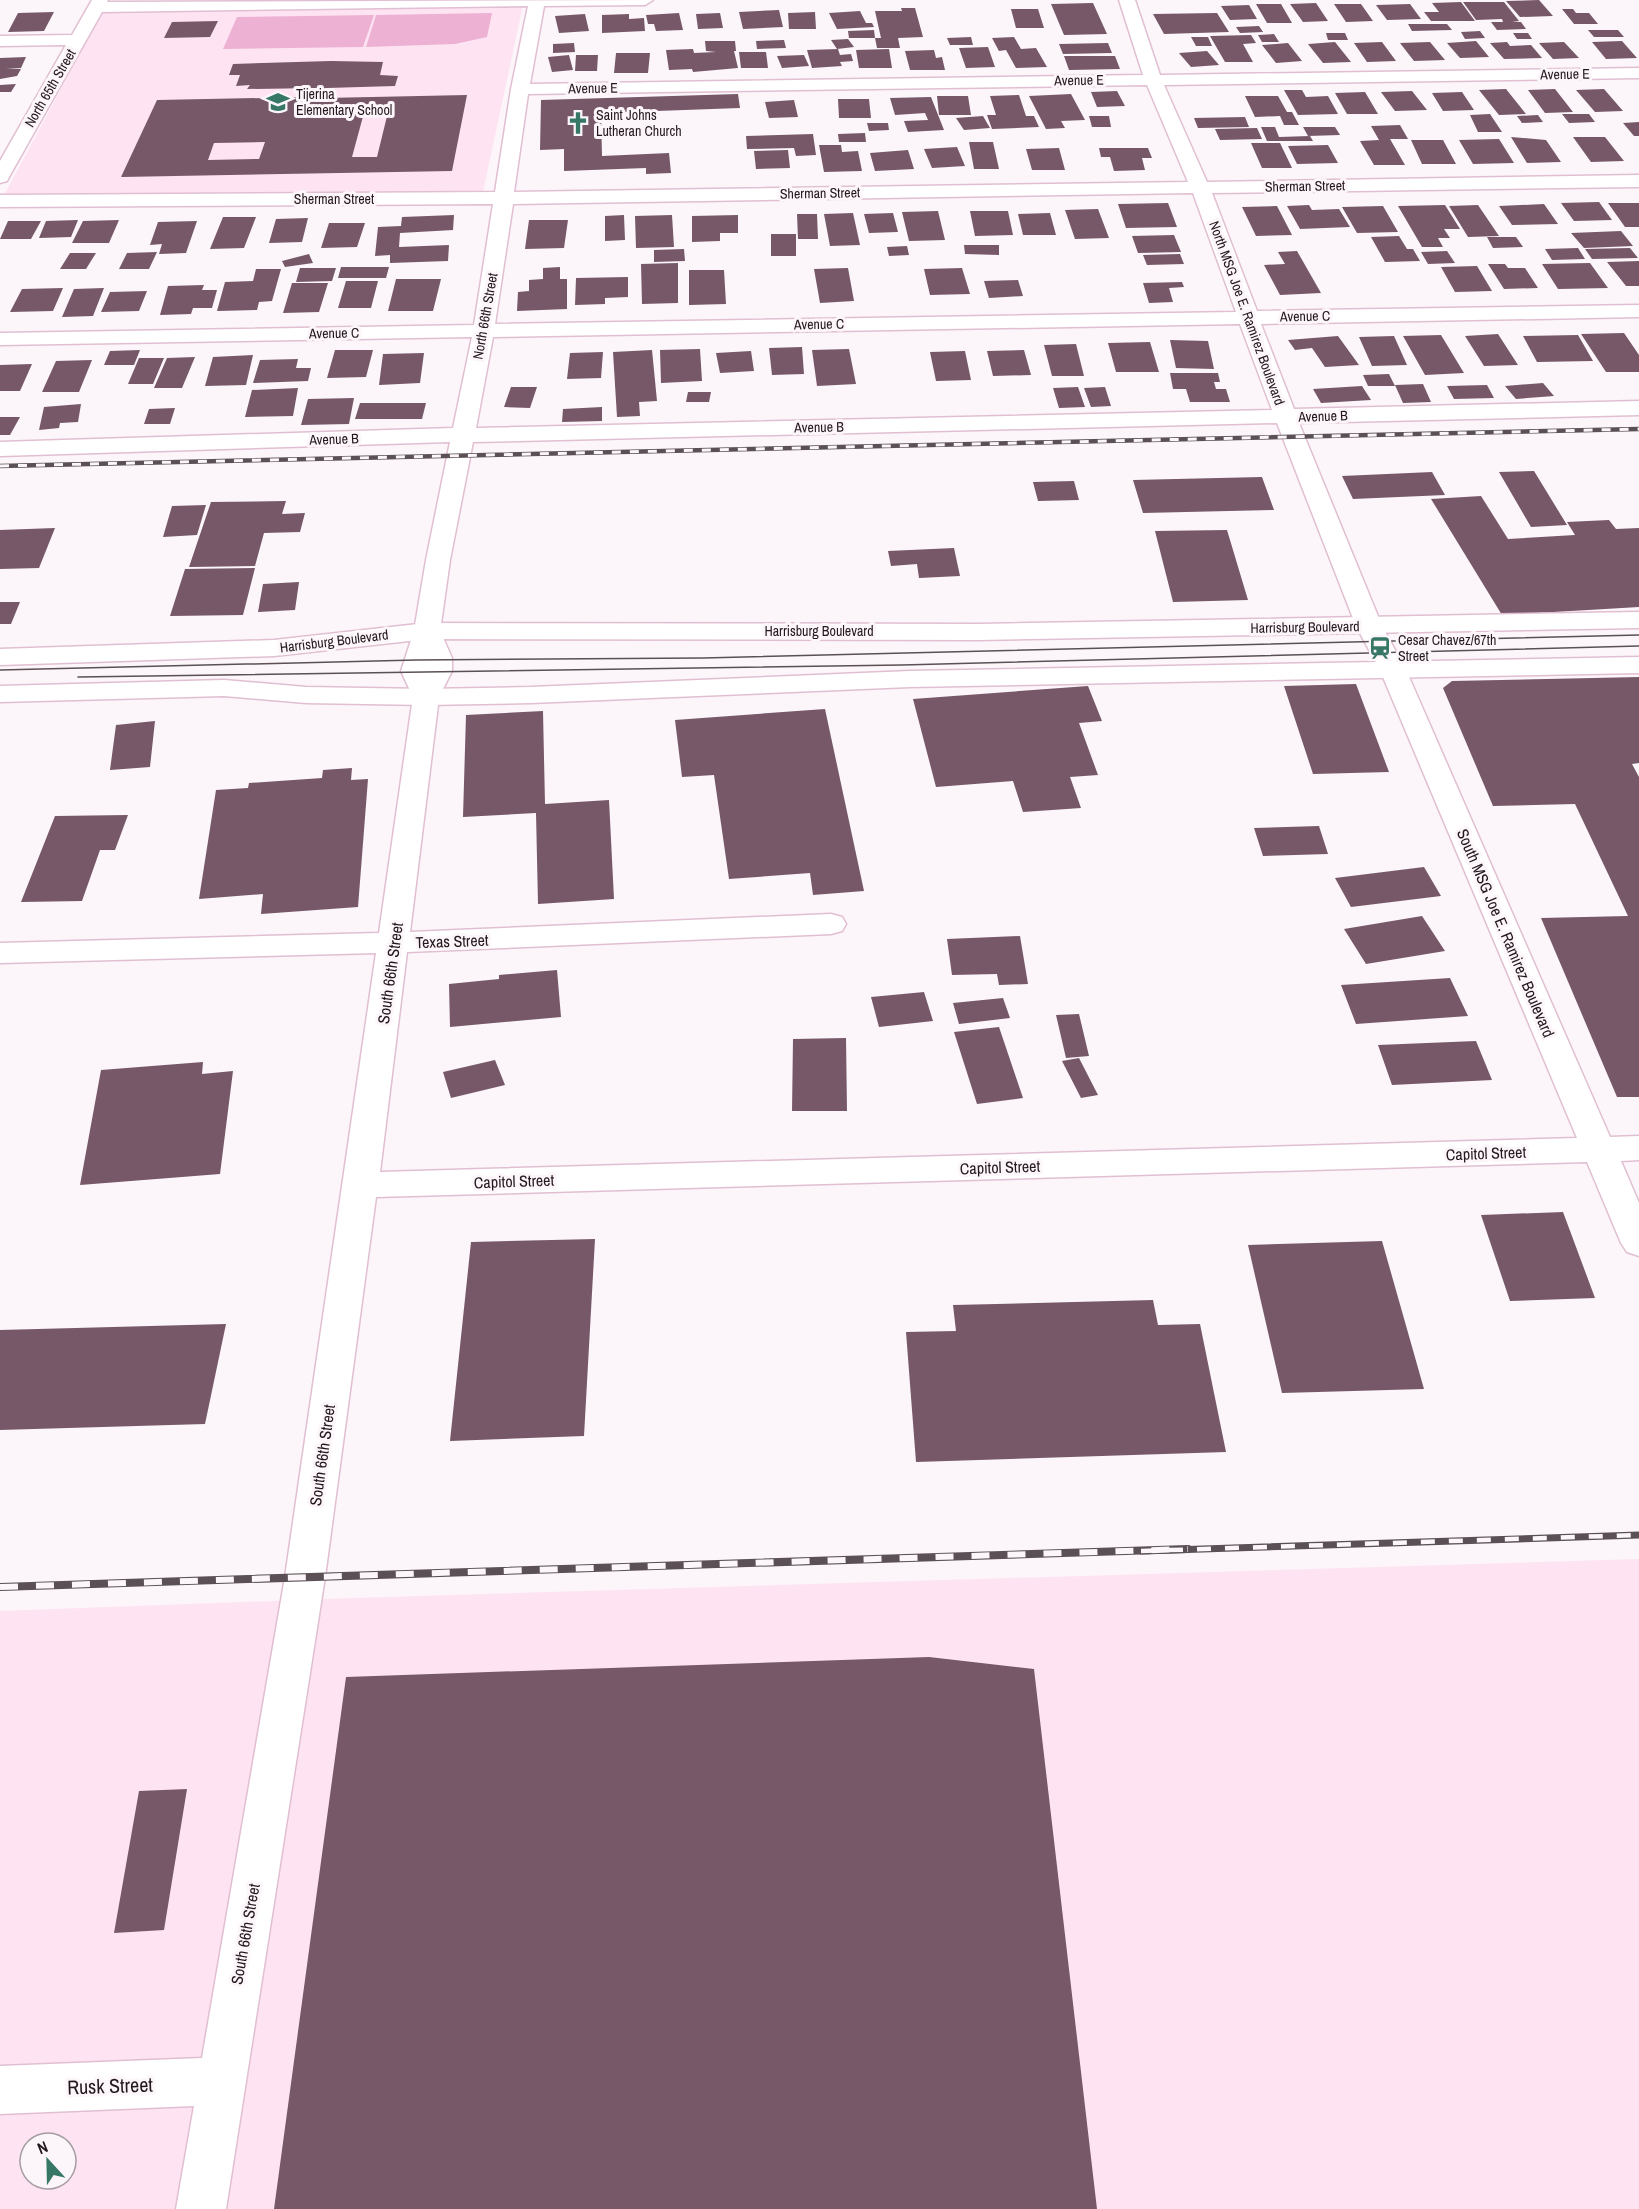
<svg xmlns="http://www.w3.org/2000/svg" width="1639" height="2209" font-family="'Archivo Narrow',sans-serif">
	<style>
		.built { fill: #fee4f2; fill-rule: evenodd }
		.green { fill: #edb1d3 }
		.building { fill: #765869; fill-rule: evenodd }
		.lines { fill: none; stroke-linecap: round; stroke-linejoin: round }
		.minor-casing { stroke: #e1bfd2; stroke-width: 3 }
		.major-casing { stroke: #e1bfd2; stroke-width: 3 }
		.minor { fill: #fff; fill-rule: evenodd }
		.major { fill: #fff; fill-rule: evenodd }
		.tram { stroke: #5a5056; stroke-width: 1.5 }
		.rail-far2-casing { stroke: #5a5056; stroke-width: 4.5 }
		.rail-far1-casing { stroke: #5a5056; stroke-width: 7 }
		.rail-casing { stroke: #5a5056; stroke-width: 8 }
		.rail-far2 { stroke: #fcf5f9; stroke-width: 3; stroke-dasharray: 9; stroke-linecap: butt }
		.rail-far1 { stroke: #fcf5f9; stroke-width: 4.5; stroke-dasharray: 14; stroke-linecap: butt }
		.rail { stroke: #fcf5f9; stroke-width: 6; stroke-dasharray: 18; stroke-linecap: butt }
		.labels { text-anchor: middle; stroke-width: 6; stroke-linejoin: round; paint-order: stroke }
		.far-street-label { font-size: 14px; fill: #23181e; stroke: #fcf5f9 }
		.far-poi-label { font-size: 14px; fill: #23181e; stroke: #fcf5f9; text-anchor: start }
		.street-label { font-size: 16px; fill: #23181e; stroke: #fcf5f9 }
		.near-street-label { font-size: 20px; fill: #23181e; stroke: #fcf5f9 }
	</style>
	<rect width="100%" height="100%" fill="#fcf5f9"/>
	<!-- built -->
	<path class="built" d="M523,5L483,192L4,195L103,11Z
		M1639,1559V2209H0V1611L353,1598ZM30,2143H66V2179H30Z"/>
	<!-- green -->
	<path class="green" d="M492,13L487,37L455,44L366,47L376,15Z
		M374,15L363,47L223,49L237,17Z"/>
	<!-- building -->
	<path class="building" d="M1539,0L1553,16L1520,17L1506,1Z
		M1461,2L1475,21H1431L1424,12H1439L1432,3Z
		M1463,2H1504L1519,21L1512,22H1521L1526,29L1497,30L1491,22H1503L1502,19L1476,20Z
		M1093,3L1107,34L1064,35L1051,4Z
		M1316,3L1328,21L1303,22L1290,4Z
		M1256,4H1281L1292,23H1267Z
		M1334,4H1361L1373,21L1346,22Z
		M1410,4L1421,19L1387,20L1376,5Z
		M1249,5L1257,19L1230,20L1221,6Z
		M901,8H915L923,37L898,38L900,48H877L875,38H881L875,11H902Z
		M1011,9H1038L1044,28H1016Z
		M1562,9H1573L1576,13H1589L1598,24H1574Z
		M779,10L783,27L743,29L739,12Z
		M860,11L866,23H872L874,27L837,29L829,13Z
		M54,12L44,31L8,32L18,13Z
		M815,12L816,29H789L788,13Z
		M679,13L683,30L656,31L654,24H648L646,15Z
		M720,13L723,28L698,29L696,14Z
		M1217,13L1229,32L1164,34L1153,14Z
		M585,14L589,31L559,33L555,16Z
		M629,14V19L644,18L645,31L602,33V15Z
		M218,21L210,37L164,38L172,22Z
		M1408,24H1447L1452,30L1412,31Z
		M1259,26L1263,32L1240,33L1236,27Z
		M874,30L875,38H849L848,31Z
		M1588,30H1618L1624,37H1594Z
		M1480,31L1485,38L1465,39L1461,32Z
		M1326,33H1345L1348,40H1328Z
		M1513,33H1528L1532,39H1517Z
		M1274,34L1279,42H1262L1258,35Z
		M1251,35L1256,43L1243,44L1253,62H1225L1210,36Z
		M971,37L973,45H950L947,38Z
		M1014,37L1021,49L1036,48L1047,67L1016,68L1006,50L999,51L992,38Z
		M1191,37H1208L1212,46H1196Z
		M848,39L854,47L837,49L831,40Z
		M784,40L786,48L757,49L756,41Z
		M705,41H735L736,51H734L738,68L693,72L692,69L669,70L666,50L693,49L694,53L716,52L706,51Z
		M1476,41L1489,57L1460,58L1447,43Z
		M1622,41L1637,58L1606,59L1592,42Z
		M1335,42L1351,62L1323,63L1308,44Z
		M1382,42L1396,61L1367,62L1354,43Z
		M1430,42L1445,60L1414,61L1400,43Z
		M1507,42L1510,46L1531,45L1542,58L1504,59L1490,43Z
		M1564,42L1579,58L1553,59L1539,43Z
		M574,43L575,52L553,53V44Z
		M1108,43L1112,53L1063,54L1059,44Z
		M1288,43L1302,61L1276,63L1262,45Z
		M988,47L995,67L966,68L959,48Z
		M838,49L840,55L851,54L853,61L840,62L842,66L812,68L807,50Z
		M889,49L892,68H859L856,50Z
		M934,50L936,58L942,57L945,70H910L905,51Z
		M1207,51L1219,65L1191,67L1179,53Z
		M739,52H766L768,68H741Z
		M616,53H650L648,73H614Z
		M569,55L573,70L552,72L548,57Z
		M576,55H598L597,71H575Z
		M804,55L809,66L782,68L777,56Z
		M1064,56H1115L1120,69L1069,70Z
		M26,57L21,68H6L21,69L17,76L0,79V58Z
		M331,61L383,62L380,75L398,76L395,86L327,88L324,98L467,95L452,171L121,177L157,100L313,97L317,88L247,89L250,85L236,86L240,75H229L233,64ZM389,108L377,157H352L365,109ZM265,142L259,159L208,160L214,143Z
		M16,84L11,92H0V85Z
		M1506,89L1526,114L1499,115L1479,90Z
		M1555,89L1573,112L1545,113L1528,90Z
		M1604,89L1623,111L1595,112L1576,90Z
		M1284,90H1302L1306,97L1328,96L1338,114L1298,115Z
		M1117,91L1125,106L1097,107L1091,92Z
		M1412,91L1427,110L1395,111L1381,92Z
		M1365,92L1378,114H1347L1335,93Z
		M1462,92L1474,110L1443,111L1432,93Z
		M738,94L740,108L601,113L602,156L669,153L671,173L646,174V168L564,171V149L540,150L541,100Z
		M1071,94L1085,120L1061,121L1065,128L1046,129L1029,96Z
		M1019,95L1026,116H1034L1039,127L992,129L987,115H996L990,96Z
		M937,96H968L971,115H939Z
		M1245,96H1278L1287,112H1292L1299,125H1284L1280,116L1255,117Z
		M931,97L944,130L908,132L904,121L928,120L925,113L895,115L890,98Z
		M838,99H869L871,118H839Z
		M794,100L798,117L769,118L765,102Z
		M1490,114L1502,132H1478L1470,115Z
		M1562,114H1589L1595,122L1569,123Z
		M1538,115L1543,122L1522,123L1517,116Z
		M983,116L990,128L964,130L956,118Z
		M1089,116H1109L1111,127H1092Z
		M1245,117L1249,127L1198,128L1194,118Z
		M1639,122V136H1634L1623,123Z
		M867,123H888L889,130L869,131Z
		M1400,125L1408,139H1390L1405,165H1374L1360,141L1379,140L1371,126Z
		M1261,127H1275L1279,137L1310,136L1313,141H1267Z
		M1303,127H1335L1340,135L1308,136Z
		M1257,128L1262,139L1220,140L1215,129Z
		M865,133L866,142H839L838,134Z
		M813,134L816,155L796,156L794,148L747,149L746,136Z
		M1511,137L1546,140L1561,162L1527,163Z
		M1573,137H1605L1624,161L1591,162Z
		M1499,139L1514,163L1473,164L1459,140Z
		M1411,140H1443L1456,164H1422Z
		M969,142H993L999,169H974Z
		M1251,143H1280L1292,168H1262Z
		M819,145H841L842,152L858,151L862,171L824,172Z
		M1328,145L1338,163L1297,164L1288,146Z
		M957,147L965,166L932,168L924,149Z
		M1059,148L1065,170H1032L1026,149Z
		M1099,148H1148L1152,158H1142L1145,170L1114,171L1110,157H1101Z
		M788,150L790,168L756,169L754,151Z
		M908,150L914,169L875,171L870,153Z
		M1599,202L1612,220L1574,221L1561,203Z
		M1168,203L1177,227L1126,228L1118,204Z
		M1608,203H1639V227H1625Z
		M1544,204L1558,224L1512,225L1499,206Z
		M1309,205L1312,210L1339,209L1350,227L1300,229L1287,206Z
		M1445,205L1460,229H1444L1450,238H1438L1443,247H1422L1398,206Z
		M1478,205L1499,236L1468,237L1449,206Z
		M1277,206L1292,235L1256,236L1242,207Z
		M1383,206L1398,232L1357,233L1342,207Z
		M1098,209L1109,238L1075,239L1065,210Z
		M938,211L945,240L909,241L902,212Z
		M970,211H1008L1013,235L975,236Z
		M853,213L860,245L830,246L824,214Z
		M893,213L898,232L869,233L864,214Z
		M1050,213L1056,235H1023L1018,214Z
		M797,214H817L818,239H798Z
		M454,215L453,230L400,233L399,247L449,245L448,261L390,263V255L375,256L378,227L401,226L402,217Z
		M624,215L625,240L605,241V216Z
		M672,215L674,247L636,248L635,216Z
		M738,215V233H720V241L692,242V216Z
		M223,217H256L244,248L210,249Z
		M308,218L302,242L269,243L276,219Z
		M78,220L71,237L39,238L46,221Z
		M119,220L109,243H72L83,221Z
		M529,220H568L564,248L525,249Z
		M8,221H41L31,239H0Z
		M197,221L186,253L159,254L162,244L150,245L158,222Z
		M329,223H365L357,247L321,248Z
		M1621,231L1633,246L1584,248L1571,233Z
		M771,234H796V256H771Z
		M1174,235L1181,252L1138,253L1132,236Z
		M1399,236L1407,249H1413L1420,261L1385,262L1371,237Z
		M1487,237H1516L1523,247L1493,248Z
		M964,245H999V255L965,254Z
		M907,246L909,255L889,256L887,247Z
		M1578,248L1585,259L1552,260L1545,249Z
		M1630,248L1638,258L1592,259L1585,249Z
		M684,249L685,261L654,262V250Z
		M1297,251L1321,293L1280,295L1264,265L1285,264L1278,252Z
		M1447,251L1455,263L1428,264L1421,252Z
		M157,252L149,269H119L127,253Z
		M70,253H96L86,269H60Z
		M309,254L313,263L285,267L282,261Z
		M1180,254L1184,264L1147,265L1143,255Z
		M1639,261V286H1626L1607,262Z
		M678,263V303L642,304L641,264Z
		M1590,263L1608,288L1558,289L1542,264Z
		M1488,264H1505L1508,268H1525L1538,288L1504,289Z
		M1477,266L1492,291L1455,292L1441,267Z
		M341,267H389L386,278H338Z
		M560,267V279H567V309L517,311L518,292L529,291V280L543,279V268Z
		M300,268H336L332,281L296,282Z
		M848,268L854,301L820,303L814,269Z
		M962,268L970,294L930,295L924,269Z
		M256,269H281L272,301L259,302L257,310L217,311L225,282L253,281Z
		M689,270H724L726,304L689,305Z
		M628,277V297L605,298V304L575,305L576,278Z
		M396,279H441L433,311H388Z
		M1018,280L1023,296L989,298L984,281Z
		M346,281H378L371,308H338Z
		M1182,282L1184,287L1169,288L1173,302L1149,303L1143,283Z
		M292,283H328L319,312L283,313Z
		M204,285L202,290H217L212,308H193L191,314L160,315L168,286Z
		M63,288L53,311L10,312L22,289Z
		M104,288L93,316L62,317L74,289Z
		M147,291L139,311L101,312L110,292Z
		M1624,333L1639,355V372H1606L1581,334Z
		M1498,334L1518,365L1484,366L1465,336Z
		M1441,335L1464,373L1425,375L1403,336Z
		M1578,335L1593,361L1537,362L1523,336Z
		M1338,336L1359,365L1325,367L1312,348L1295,350L1288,340Z
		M1394,336L1407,365L1372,366L1359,337Z
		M1170,340L1208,341L1214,369L1176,368Z
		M1150,342L1159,372H1116L1108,343Z
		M1076,344L1084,376H1052L1044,345Z
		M802,347L804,374L772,375L769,348Z
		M700,349L702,381L661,383L660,350Z
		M849,349L856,384L817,386L812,350Z
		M140,350L134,365H104L110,351Z
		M335,350H373L366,377L327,378Z
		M652,350L657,401L639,402L640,416L617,417L613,352Z
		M1024,350L1031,375L993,376L987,351Z
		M751,351L754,371L720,373L716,353Z
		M965,351L971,380L936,381L930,352Z
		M603,352L601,378L567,379L570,353Z
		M424,353L420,383L379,385L383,354Z
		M253,355L246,385L205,386L213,357Z
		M195,357L182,388H154L167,358Z
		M139,358H164L153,384H128Z
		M298,359L296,368H311L308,381L253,383L260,360Z
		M92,360L79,392H42L56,361Z
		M32,364L20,391H0V365Z
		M1170,373H1218L1220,382H1214L1216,389H1226L1230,402H1190L1186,389H1173Z
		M1389,374L1395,386H1368L1363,375Z
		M1543,383L1554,396L1516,399L1505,386Z
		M1423,384L1431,402L1403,403L1395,385Z
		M1487,385L1494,398L1454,399L1447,386Z
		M1362,386L1371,400L1321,403L1313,389Z
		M511,387H537L530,408L504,407Z
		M1078,387L1085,407L1059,408L1053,388Z
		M1105,387L1111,406L1091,407L1084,388Z
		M298,388L293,416L245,417L252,390Z
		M688,392H711L709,402H686Z
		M354,398L349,424L301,425L308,399Z
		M360,403H426L422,419H355Z
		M81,404L78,422L60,423L59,428L39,430L44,407Z
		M602,407V421L562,422L563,409Z
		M175,408L170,424H144L149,409Z
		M0,417H20L10,435H0Z
		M1534,471L1567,525L1531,527L1499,472Z
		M1432,472L1445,495L1353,499L1342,476Z
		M1262,477L1274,510L1143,513L1133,480Z
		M1074,481L1079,500L1038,501L1033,482Z
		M1481,496L1508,539L1575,535L1567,522L1609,520L1616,529L1639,528V607L1502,615L1431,499Z
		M286,501L282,514L305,513L300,532L264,533L255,566L189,567L211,502Z
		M206,505L197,535L163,537L172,506Z
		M55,528L39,568L0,569V530Z
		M1227,530L1248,600L1173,602L1155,531Z
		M954,548L960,576L919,578L917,564L891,566L888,551Z
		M255,568L243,615L170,616L185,569Z
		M299,582L295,610L258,612L263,584Z
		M0,602H20L11,624H0Z
		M1639,677V763L1632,764L1639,777V1097H1617L1541,918L1628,916L1575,804L1493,806L1443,688L1452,681Z
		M1356,684L1389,772L1313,774L1284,686Z
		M1088,686L1102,721L1079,723L1098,775L1070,777L1081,808L1023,812L1013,781L936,787L913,699Z
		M825,709L864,891L813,895L810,873L729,879L714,775L682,777L675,720Z
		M543,711L545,804L609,800L614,899L538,904L536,813L463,817L466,715Z
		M155,721L150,767L110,770L116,725Z
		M352,768L351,780L368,779L358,907L261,914L263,894L199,899L216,790L248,788L249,783L322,778L323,770Z
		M128,815L115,850H100L82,901L21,902L55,816Z
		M1319,826L1328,854L1263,856L1254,828Z
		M1424,867L1441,896L1351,907L1335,878Z
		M1422,916L1445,951L1366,964L1344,929Z
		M1020,936L1028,984L999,985L997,974L952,975L947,939Z
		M557,970L561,1017L450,1027L449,984L499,979V975Z
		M1450,978L1468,1016L1356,1024L1341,985Z
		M924,992L933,1021L879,1027L871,997Z
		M1003,998L1010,1018L959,1024L953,1003Z
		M1079,1014L1089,1056L1066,1058L1056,1015Z
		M999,1027L1023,1098L977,1104L954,1032Z
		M846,1038L847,1111H792L793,1039Z
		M1476,1041L1492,1080L1392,1085L1378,1045Z
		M1079,1058L1098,1095L1081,1098L1062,1061Z
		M495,1060L505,1085L451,1098L443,1072Z
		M203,1062L202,1074L233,1071L220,1174L80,1185L101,1070Z
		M1563,1212L1595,1298L1510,1301L1481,1215Z
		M595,1239L584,1436L450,1441L471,1242Z
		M1382,1241L1424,1389L1282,1393L1248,1245Z
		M1153,1300L1158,1325L1200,1324L1226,1452L916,1462L906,1332L956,1331L953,1305Z
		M226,1324L205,1424L0,1430V1330Z
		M929,1657L1034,1669L1097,2209H274L346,1677Z
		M187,1789L164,1930L114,1933L139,1791Z"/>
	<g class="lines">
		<!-- minor casing -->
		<g class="minor-casing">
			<path id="minor" d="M92,0H108L107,2L653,0L645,5L544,6L530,84L1143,75L1119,0H1135L1160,75L1639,68V78L1164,85L1207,182L1639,175V187L1212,193L1257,311L1639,305V317L1261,324L1294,409L1639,401V415L1299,423L1382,626L1406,670L1610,1137L1639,1136V1160L1621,1161L1639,1203V1256L1627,1252L1621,1243L1587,1162L376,1197L325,1577L226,2209H176L194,2106L0,2114V2066L202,2058L285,1577L376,953L0,963V943L379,933L413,697L401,671L414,631L426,560L450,442L0,456V442L453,428L472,337L0,345V333L474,325L493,204L0,207V195L495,192L511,89L528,6L102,12L9,177L7,181L0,183V161L66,45L0,46V36L72,35ZM1147,85L1188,182L514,192L528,94ZM1193,193L1236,312L495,324L513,204ZM1240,324L1272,410L476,428L493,337ZM1277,423L1356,626L1380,670L1577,1138L380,1172L407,952L831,934L842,931L846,924L842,917L831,914L410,932L439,697L452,671V658L440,631L450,560L473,442Z"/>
		</g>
		<!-- major casing -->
		<g class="major-casing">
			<path id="major" d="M1639,612V628L979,640L427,639L274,656L0,665V649L274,640L427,623L979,624Z
				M1639,657V673L910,687L531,703L426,705L306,703L224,696L0,702V686L224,680L306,687L426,689L531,687L910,671Z"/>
		</g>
		<!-- minor -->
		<use href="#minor" class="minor"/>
		<!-- major -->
		<use href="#major" class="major"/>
		<!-- tram -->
		<path class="tram" d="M0,670L416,660L703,658L1639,635
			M78,677L902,665L1639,646"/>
		<!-- rail-far2 casing -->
		<g class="rail-far2-casing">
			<path id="rail-far2" d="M0,466L1639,429"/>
		</g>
		<!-- rail-far1 casing -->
		<g class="rail-far1-casing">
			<path id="rail-far1" d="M1141,1551L1639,1535"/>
		</g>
		<!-- rail casing -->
		<g class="rail-casing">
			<path id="rail" d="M0,1587L1188,1549"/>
		</g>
		<!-- rail-far2 -->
		<use href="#rail-far2" class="rail-far2"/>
		<!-- rail-far1 -->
		<use href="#rail-far1" class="rail-far1"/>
		<!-- rail -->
		<use href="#rail" class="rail"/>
	</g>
	<!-- icons -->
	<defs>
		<g id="school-bare" transform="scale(1.8)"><path d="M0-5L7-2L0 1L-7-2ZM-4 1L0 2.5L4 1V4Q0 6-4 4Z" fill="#367766" stroke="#fcf5f9" stroke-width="2.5" paint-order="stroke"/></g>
		<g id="church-bare" transform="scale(1.8)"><path d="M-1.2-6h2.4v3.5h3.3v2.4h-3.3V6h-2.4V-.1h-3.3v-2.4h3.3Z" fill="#367766" stroke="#fcf5f9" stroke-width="2.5" paint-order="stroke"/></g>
		<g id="station-bare" transform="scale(1.8)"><path d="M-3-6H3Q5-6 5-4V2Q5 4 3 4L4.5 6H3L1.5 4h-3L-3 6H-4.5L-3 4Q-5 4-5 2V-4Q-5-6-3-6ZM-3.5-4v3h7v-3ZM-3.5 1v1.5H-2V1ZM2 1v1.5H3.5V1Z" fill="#367766" stroke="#fcf5f9" stroke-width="2.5" paint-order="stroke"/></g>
	</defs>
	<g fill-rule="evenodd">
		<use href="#school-bare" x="278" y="102"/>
		<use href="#church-bare" x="578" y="123"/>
		<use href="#station-bare" x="1380" y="648"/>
	</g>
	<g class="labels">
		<!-- far-street labels -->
		<g class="far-street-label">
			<text transform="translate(1565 74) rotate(-1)" y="5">Avenue E</text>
			<text transform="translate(1079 80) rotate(-1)" y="5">Avenue E</text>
			<text transform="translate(50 88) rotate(-60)" y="5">North 65th Street</text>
			<text transform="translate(593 88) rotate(-1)" y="5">Avenue E</text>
			<text transform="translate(1305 186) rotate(-1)" y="5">Sherman Street</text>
			<text transform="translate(820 193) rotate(-1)" y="5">Sherman Street</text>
			<text x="334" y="204">Sherman Street</text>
			<text transform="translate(1247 313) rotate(70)" y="5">North MSG Joe E. Ramirez Boulevard</text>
			<text transform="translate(485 316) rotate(-80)" y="5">North 66th Street</text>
			<text transform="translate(1305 316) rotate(-1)" y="5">Avenue C</text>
			<text transform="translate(819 324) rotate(-1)" y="5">Avenue C</text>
			<text transform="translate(334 333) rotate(-1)" y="5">Avenue C</text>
			<text transform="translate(1323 416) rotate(-2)" y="5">Avenue B</text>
			<text transform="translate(819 427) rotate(-1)" y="5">Avenue B</text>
			<text transform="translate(334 439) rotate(-2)" y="5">Avenue B</text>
			<text transform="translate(1305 627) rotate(-1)" y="5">Harrisburg Boulevard</text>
			<text x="819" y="636">Harrisburg Boulevard</text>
			<text transform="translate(334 641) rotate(-7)" y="5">Harrisburg Boulevard</text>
		</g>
		<!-- far-poi labels -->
		<g class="far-poi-label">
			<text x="296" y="99">Tijerina<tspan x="296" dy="16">Elementary School</tspan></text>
			<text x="596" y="120">Saint Johns<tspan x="596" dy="16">Lutheran Church</tspan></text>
			<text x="1398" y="645">Cesar Chavez/67th<tspan x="1398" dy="16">Street</tspan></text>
		</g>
		<!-- street labels -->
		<g class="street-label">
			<text transform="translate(1506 933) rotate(67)" y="6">South MSG Joe E. Ramirez Boulevard</text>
			<text transform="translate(452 941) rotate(-2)" y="6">Texas Street</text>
			<text transform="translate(390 973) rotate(-82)" y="6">South 66th Street</text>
			<text transform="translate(1486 1153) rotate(-2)" y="6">Capitol Street</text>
			<text transform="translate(1000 1167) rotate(-2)" y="6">Capitol Street</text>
			<text transform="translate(514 1181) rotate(-2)" y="6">Capitol Street</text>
			<text transform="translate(322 1455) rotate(-82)" y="6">South 66th Street</text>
			<text transform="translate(245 1934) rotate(-80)" y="6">South 66th Street</text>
		</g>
		<!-- near-street labels -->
		<g class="near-street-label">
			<text transform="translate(110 2086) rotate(-2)" y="7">Rusk Street</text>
		</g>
	</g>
	<!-- north arrow -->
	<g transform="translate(48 2161) rotate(338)"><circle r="28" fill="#fcf5f9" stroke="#a59da1" stroke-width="1.5"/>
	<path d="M0-4.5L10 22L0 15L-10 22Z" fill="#367766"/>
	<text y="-9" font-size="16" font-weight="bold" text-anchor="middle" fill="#23181e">N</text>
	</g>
</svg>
